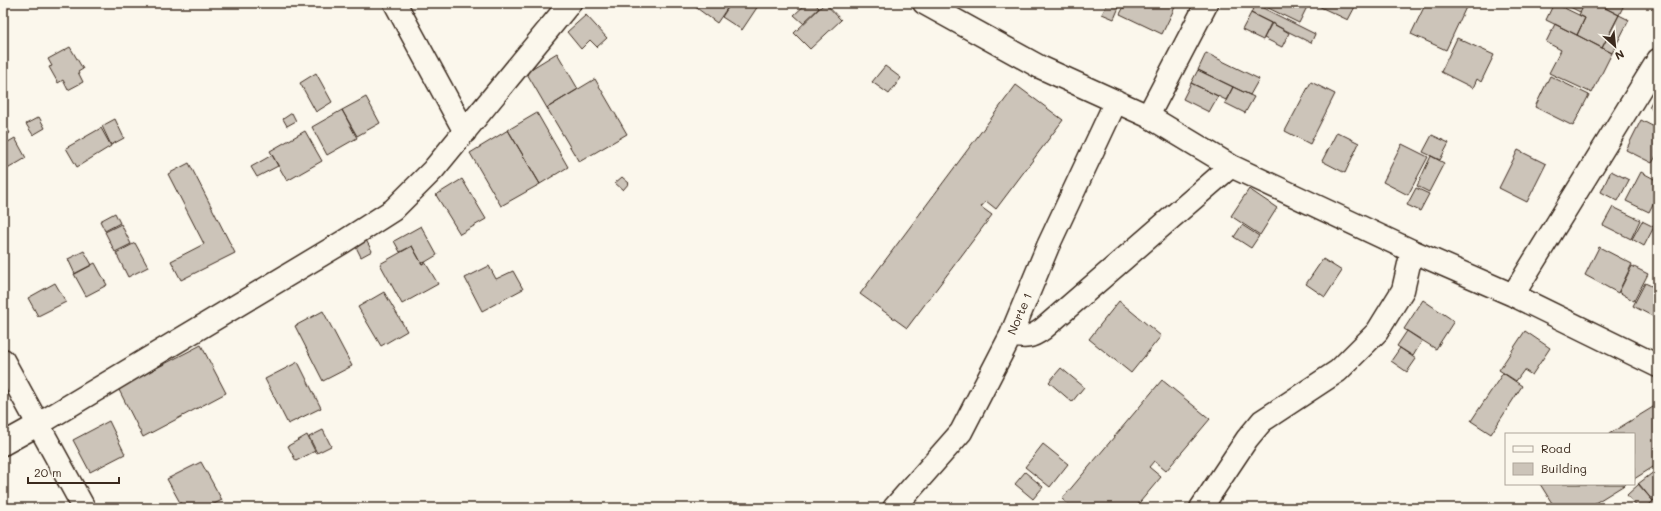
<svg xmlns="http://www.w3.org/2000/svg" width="1661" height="511" font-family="Mali,sans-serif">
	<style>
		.building { fill: #ccc4b9; stroke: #3b2a1e }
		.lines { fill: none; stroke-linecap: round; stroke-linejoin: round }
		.minor-casing { stroke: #3b2a1e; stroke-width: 25 }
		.minor { stroke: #fbf7ec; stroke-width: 22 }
		.labels { text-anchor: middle; stroke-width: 4; stroke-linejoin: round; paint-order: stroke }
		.street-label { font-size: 12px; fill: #3b2a1e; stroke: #fbf7ec }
	</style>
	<rect width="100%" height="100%" fill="#fbf7ec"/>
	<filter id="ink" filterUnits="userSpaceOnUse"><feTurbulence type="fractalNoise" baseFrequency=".025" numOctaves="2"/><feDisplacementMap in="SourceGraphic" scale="8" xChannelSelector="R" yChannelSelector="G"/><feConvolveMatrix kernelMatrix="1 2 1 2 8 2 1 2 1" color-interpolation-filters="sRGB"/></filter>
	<g filter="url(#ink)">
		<!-- building -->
		<path class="building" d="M690,3H728L730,4L717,23Z
			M731,3H753L758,6L742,30L722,17Z
			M807,3H814L819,8L803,23L794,15Z
			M825,3L841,20L810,49L794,33Z
			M1108,3H1116L1120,5L1114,19L1102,14Z
			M1126,3H1177L1162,34L1120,14Z
			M1258,3H1309L1299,23Z
			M1312,3H1357L1348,20Z
			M1426,3H1468L1446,50L1411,34Z
			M1554,3L1585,18L1577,35L1546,20Z
			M1562,3H1585L1580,12Z
			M1585,3H1595L1619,15L1602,48L1577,35L1585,18L1579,15Z
			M1596,3H1625L1619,15Z
			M1255,4L1315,34L1311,43L1251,13Z
			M1251,13L1271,23L1263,40L1242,30Z
			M586,15L607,38L597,47L590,40L581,49L567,32Z
			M1619,15L1629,20L1612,53L1602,48Z
			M1272,23L1289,33L1282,47L1264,38Z
			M1555,24L1612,53L1592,93L1549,73L1561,50L1546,42Z
			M1457,38L1494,55L1481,82L1477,79L1473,88L1441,72Z
			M70,47L83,69L78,72L83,82L68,90L63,80L58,83L49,67L52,66L48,59Z
			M557,53L578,89L547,108L526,72Z
			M1206,53L1259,79L1250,95L1198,70Z
			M885,66L901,78L889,94L872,82Z
			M1198,70L1233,87L1226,100L1191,83Z
			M316,73L332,102L316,112L300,83Z
			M1550,76L1589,95L1573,126L1535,107Z
			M595,79L627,134L579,162L547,108Z
			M1311,82L1335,94L1310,144L1285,131Z
			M1191,83L1218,96L1209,112L1183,99Z
			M1016,85L1063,120L996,209L986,201L981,207L992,215L907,328L860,294Z
			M1233,87L1254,97L1245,113L1225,103Z
			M1658,90V111L1649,107Z
			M366,97L380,123L357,136L342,110Z
			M342,110L357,138L327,155L312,127Z
			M292,113L296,121L287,126L283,119Z
			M537,113L568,167L540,184L508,130Z
			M39,117L45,128L33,135L26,124Z
			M115,119L124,138L111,145L102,126Z
			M1641,120L1658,129V153L1652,163L1626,150Z
			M3,122L10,133L3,137Z
			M101,128L111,146L77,167L66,148Z
			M508,130L540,184L501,206L470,153Z
			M305,131L322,161L287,181L270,151Z
			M1337,132L1359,143L1345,173L1322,161Z
			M1432,135L1449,143L1440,160L1423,152Z
			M15,138L26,158L4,171L3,145Z
			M1402,144L1428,157L1408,195L1383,182Z
			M1518,150L1546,164L1527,202L1499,188Z
			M272,155L278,166L257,177L251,167Z
			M1431,156L1444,163L1429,192L1417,186Z
			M189,163L235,253L181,280L171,261L204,244L168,174Z
			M1611,171L1629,180L1618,201L1601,192Z
			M1641,172L1658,181V194L1649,212L1626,201Z
			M622,177L629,183L623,190L615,183Z
			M462,179L486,219L460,234L436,195Z
			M1416,188L1429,194L1420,211L1407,205Z
			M1249,189L1277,208L1260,235L1231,216Z
			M1613,207L1640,220L1631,239L1603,225Z
			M115,213L120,223L105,231L100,221Z
			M1642,221L1654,227L1644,246L1632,239Z
			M121,224L131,244L115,252L105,232Z
			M1242,225L1259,236L1251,248L1234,237Z
			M421,226L437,255L422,264L412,246L400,252L394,241Z
			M366,240L372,251L361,257L355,245Z
			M135,243L148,267L128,277L116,253Z
			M412,246L422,264L425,262L438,284L402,304L380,264Z
			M1599,247L1632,264L1618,293L1585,275Z
			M84,251L92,265L75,274L68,259Z
			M1323,259L1342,271L1325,297L1306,284Z
			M95,263L107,285L86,296L74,274Z
			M489,266L496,279L513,271L523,289L482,311L465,278Z
			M1632,266L1648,274L1634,301L1619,292Z
			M55,283L66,302L38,316L28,298Z
			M1645,283L1658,289V314L1656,318L1633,306Z
			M384,292L407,331L381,346L358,307Z
			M1423,300L1454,321L1436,349L1404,329Z
			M1119,301L1161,336L1131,373L1089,339Z
			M323,311L352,366L323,381L295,326Z
			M1407,331L1422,341L1413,356L1397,346Z
			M1525,331L1550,348L1532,375L1524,370L1516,381L1499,370Z
			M201,345L226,393L143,437L118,388Z
			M1400,348L1416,359L1407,372L1391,361Z
			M298,362L321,408L288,424L265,379Z
			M1061,368L1084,387L1072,402L1049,382Z
			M1503,373L1522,386L1491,434L1471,421Z
			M1162,380L1210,419L1166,471L1154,461L1149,467L1161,477L1135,508H1073L1062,499Z
			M1658,404V464L1634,479V434H1609Z
			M109,421L125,454L90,472L73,440Z
			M323,430L331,446L317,453L309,437Z
			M307,435L315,451L296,461L288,446Z
			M1043,444L1068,464L1050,487L1025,467Z
			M201,462L222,500L206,508H183L167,479Z
			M1655,471L1658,475V497L1653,501L1638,484Z
			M1025,472L1043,487L1033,499L1015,484Z
			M1540,484H1626L1587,508H1555Z
			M1639,484L1653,501L1646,508H1638L1627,495Z"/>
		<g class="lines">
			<!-- minor casing -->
			<g class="minor-casing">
				<path id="minor" d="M395,3L465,132
					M924,3L1040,67L1148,116L1231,166L1412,251L1513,295L1658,366
					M1148,116L1207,3
					M1513,295L1658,60
					M1011,335C1025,338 1031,338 1043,329L1231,166
					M3,360L84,508
					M3,444L39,424L343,242L393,210L433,170L570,3
					M894,508L961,432L1011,335L1048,246L1116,101
					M1201,508L1247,439L1262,421L1338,371L1377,332L1403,290L1412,251"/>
			</g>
			<!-- minor -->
			<use href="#minor" class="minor"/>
		</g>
	</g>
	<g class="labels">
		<!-- street labels -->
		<g class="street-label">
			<text transform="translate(1020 314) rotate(-67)" y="4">Norte 1</text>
		</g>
	</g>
	<!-- margin -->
	<rect width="1661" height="511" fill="none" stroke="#fbf7ec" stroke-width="16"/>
	<rect x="8" y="8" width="1645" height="495" fill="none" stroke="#3b2a1e" stroke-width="1.5" filter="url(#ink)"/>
	<!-- legend -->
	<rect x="1505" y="433" width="130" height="52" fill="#fbf7ec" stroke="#aea59a"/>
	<rect x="1513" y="446" width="20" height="6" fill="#fbf7ec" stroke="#aea59a"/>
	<text x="1541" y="453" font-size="12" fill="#3b2a1e">Road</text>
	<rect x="1513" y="463" width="20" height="12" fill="#ccc4b9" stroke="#aea59a"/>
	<text x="1541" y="473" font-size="12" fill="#3b2a1e">Building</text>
	<!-- north arrow -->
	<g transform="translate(1615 46) rotate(153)" stroke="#fbf7ec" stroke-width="3" paint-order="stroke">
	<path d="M0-3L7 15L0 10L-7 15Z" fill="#3b2a1e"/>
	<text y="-6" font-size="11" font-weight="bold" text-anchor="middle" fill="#3b2a1e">N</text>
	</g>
	<!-- scale -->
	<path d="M28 477v6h91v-6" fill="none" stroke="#3b2a1e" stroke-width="2"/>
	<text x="34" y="477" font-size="12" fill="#3b2a1e" stroke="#fbf7ec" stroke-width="3" paint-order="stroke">20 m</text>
</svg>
